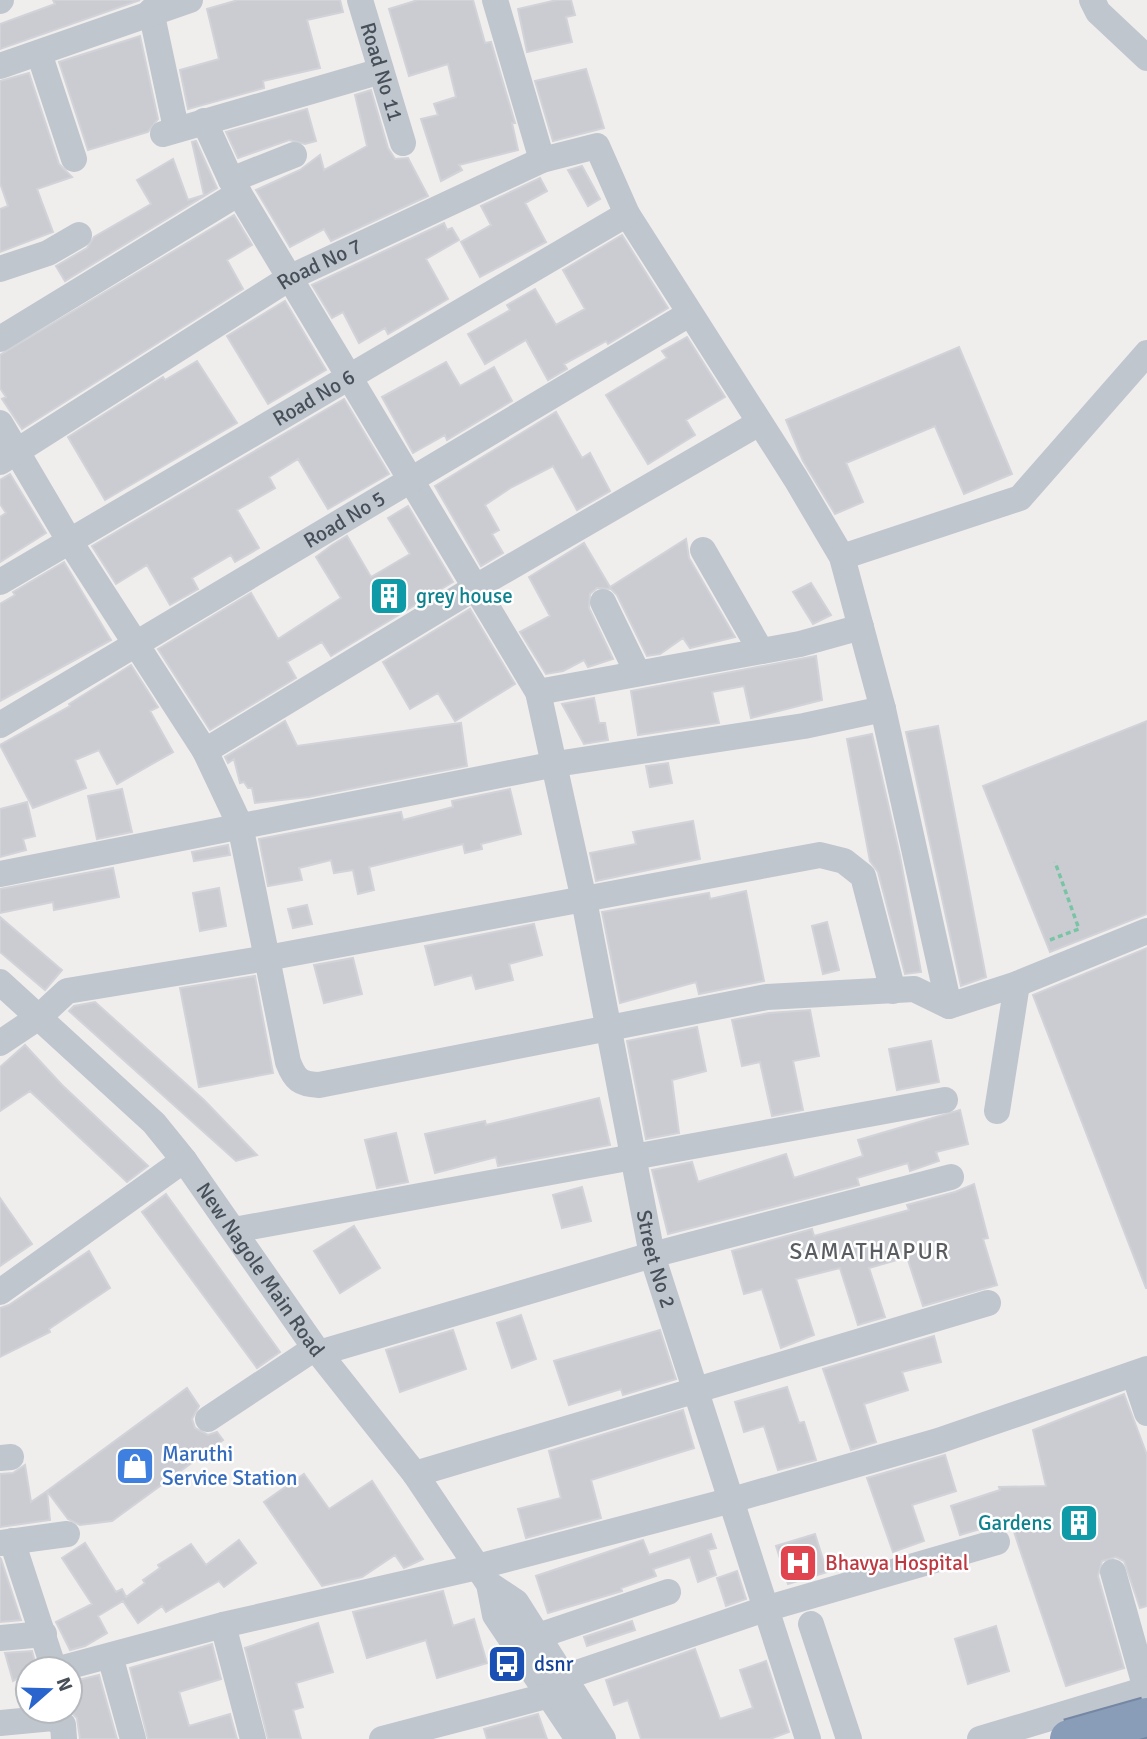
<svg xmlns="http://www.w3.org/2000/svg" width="1147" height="1739" font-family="Signika,sans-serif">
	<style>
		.building { fill: #caccd2; stroke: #d2d3d8; stroke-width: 2 }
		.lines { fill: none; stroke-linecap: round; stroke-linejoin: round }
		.path { stroke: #7ac4a6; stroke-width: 3.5; stroke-dasharray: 5 3.5; stroke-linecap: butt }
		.minor { stroke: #bfc6ce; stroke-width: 26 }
		.highway-bridge-casing { stroke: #7587a3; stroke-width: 42; stroke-linecap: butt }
		.highway-bridge { stroke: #899cb8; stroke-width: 38 }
		.labels { text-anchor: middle; stroke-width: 5; stroke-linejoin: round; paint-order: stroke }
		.street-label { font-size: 21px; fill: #474f59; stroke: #fff }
		.culture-label { font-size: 21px; fill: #0d838f; stroke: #fff; text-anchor: start }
		.shop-label { font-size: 21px; fill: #366cbe; stroke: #fff; text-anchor: start }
		.health-label { font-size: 21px; fill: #be3a42; stroke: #fff; text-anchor: start }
		.transit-label { font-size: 21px; fill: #164399; stroke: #fff; text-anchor: start }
		.neighbourhood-label { font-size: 23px; letter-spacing: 2px; fill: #5a5d61; stroke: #fff }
	</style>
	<rect width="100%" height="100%" fill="#f0eded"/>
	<!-- building -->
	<path class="building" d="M53,0H140L0,49V24L55,4Z
		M238,0H340L343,12L307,20L320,68L263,81L264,88L188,109L180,70L219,59L207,9Z
		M418,0H473L485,43L491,42L515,123H512L518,150L459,165L462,170L441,181L421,119L438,115L434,104L456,97L448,64L409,76L389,9Z
		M557,0H571L575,15L566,17L572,42L527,52L518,9Z
		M140,36L158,119L148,132L88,150L59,62Z
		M586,69L604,128L553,141L535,81Z
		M29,73L59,164L72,177L37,189L53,232L0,252V209L8,206L0,183V81Z
		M371,90L388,148L395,159L408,158L428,196L331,241L324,229L290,247L256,190L300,170L320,155L324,170L367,146L355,95Z
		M307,109L316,141L305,144L289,140L238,158L226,132Z
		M196,141L217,188L65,281L56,266L87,248L94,237L151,204L137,180L173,159L188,200L204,195L192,142Z
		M582,166L600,199L588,206L568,170Z
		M540,178L547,191L525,203L546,242L480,277L461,242L491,225L481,206Z
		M234,215L252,245L227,260L243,289L22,429L2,399L6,397L0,388V355Z
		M444,223L447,230L452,228L459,240L426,259L448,299L388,334L385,328L359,343L343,312L332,318L312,285Z
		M622,235L668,308L608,344L606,341L564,364L567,369L548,380L526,340L485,364L468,334L510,310L507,305L535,289L556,325L585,309L563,270Z
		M285,301L326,370L268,404L227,336Z
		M687,337L725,397L686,420L695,435L648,464L606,395L667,358L662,351Z
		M959,347L1012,474L964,494L935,426L846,463L863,502L835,514L803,461L786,420Z
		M197,361L237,423L105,500L68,437L163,377L165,380Z
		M446,362L460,386L494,367L512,401L447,440L445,435L413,453L382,397Z
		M344,399L389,474L328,509L298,459L269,477L275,488L237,510L259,548L235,562L231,555L192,578L198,589L170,605L147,565L116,584L92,546Z
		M556,412L582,458L590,453L610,491L577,510L553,466L512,487L485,505L499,530L492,534L503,553L481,566L435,486Z
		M10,474L46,533L0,562V517L6,513L0,504V480Z
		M408,506L453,582L331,656L322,642L287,662L296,678L210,730L158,649L251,593L278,639L341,598L316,557L332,545L347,536L371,577L410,554L388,518Z
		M686,539L689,558L735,637L690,648L683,638L660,654L647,656L617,595L611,589L597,588L590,594L589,608L613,659L588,667L584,660L563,671L546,674L520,632L550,616L529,577L584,543L610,587Z
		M64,562L111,640L0,701V604L15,595L13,592Z
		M811,583L831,615L813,624L793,592Z
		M470,609L515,684L455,721L438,693L410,709L383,662Z
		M816,656L822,700L751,718L744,686L712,692L719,723L638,735L631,691Z
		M131,665L158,707L150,711L173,752L117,784L99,750L75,760L86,788L33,808L0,745L70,706L69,704Z
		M594,698L599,723H605L608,740L584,744L562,704Z
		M285,721L297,746L461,723L467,766L309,797L255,803L252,788H248L244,782L240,783L234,759L228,763L225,757Z
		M1147,721V914L1050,952L983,786Z
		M938,726L986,977L961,986L906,732Z
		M872,734L900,856L921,972L905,974L878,872L870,861L847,739Z
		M668,763L672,783L650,787L646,766Z
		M122,789L132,832L97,839L88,796Z
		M510,789L521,834L481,844L482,849L465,853L463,844L369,867L374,890L358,894L353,870L334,873L331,860L299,868L302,880L268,886L259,839L401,812L403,820L453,807L452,801Z
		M27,802L35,836L23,839L26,850L0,857V809Z
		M693,821L700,859L596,881L590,853L636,844L633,832Z
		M228,845L230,855L194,861L192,852Z
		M113,868L119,897L54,910L53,902L0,913V889Z
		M219,888L226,926L200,931L193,893Z
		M746,891L764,981L699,994L696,982L620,1003L602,912L709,893L710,899Z
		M307,905L312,924L293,928L288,909Z
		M0,917L62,970L45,990L0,952Z
		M827,922L839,970L823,974L812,926Z
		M534,924L542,955L509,964L513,980L476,989L472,975L435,985L425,946Z
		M1147,948V1288H1146L1033,995Z
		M353,958L362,994L324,1003L314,965Z
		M255,976L273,1073L199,1087L180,988Z
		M95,1002L204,1100L257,1155L236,1161L69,1011L74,1006Z
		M810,1010L819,1056L793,1061L803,1110L772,1116L760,1062L742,1066L732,1020L769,1013Z
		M697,1027L706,1071L672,1080L679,1133L646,1139L627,1041Z
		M931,1041L939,1082L897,1090L889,1049Z
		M25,1045L62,1085L148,1166L127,1182L30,1091L0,1111V1067Z
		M599,1098L610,1145L498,1166L496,1157L435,1173L425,1134L485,1121L486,1125Z
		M960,1110L968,1144L936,1152L939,1161L910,1171L908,1163L857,1178L859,1185L668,1234L652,1170L692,1162L698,1182L786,1154L794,1178L863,1156L858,1140Z
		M396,1133L408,1182L377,1188L365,1140Z
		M974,1184L988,1238L983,1239L997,1285L923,1306L907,1257L869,1268L885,1317L858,1325L840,1268L796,1279L814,1335L781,1348L762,1289L744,1294L732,1251L812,1229L814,1236L909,1210L907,1205L955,1192Z
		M582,1187L591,1221L562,1228L553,1195Z
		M166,1194L280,1352L257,1368L142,1212Z
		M0,1198L32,1244L0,1266Z
		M354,1226L380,1268L340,1293L314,1251Z
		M89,1251L110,1288L49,1329L50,1332L0,1357V1308L9,1305Z
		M521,1315L536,1359L512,1368L497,1323Z
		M453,1330L466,1369L400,1392L386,1350Z
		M660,1330L676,1379L623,1395L621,1389L569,1405L554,1361Z
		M934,1336L941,1362L902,1372L908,1390L864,1404L876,1442L851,1450L823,1369Z
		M787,1387L799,1423L804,1422L816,1460L778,1470L764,1426L744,1432L735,1402Z
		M187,1388L199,1406L192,1419L195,1428L208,1435L217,1432L223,1440L112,1521L80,1525L68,1519L47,1491Z
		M1124,1394L1147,1455V1606L1140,1608L1124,1561L1116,1557L1102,1561L1098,1576L1124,1668L1066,1686L1010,1520L960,1535L951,1506L1000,1490L999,1487L1046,1486L1033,1430Z
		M683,1410L694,1448L591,1480L601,1518L526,1538L518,1509L561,1498L549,1451Z
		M945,1455L956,1491L912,1505L924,1541L893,1552L867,1478Z
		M25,1465L31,1502L47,1491L50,1520L0,1527V1474L13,1473Z
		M304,1474L329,1509L372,1481L423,1559L404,1568L395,1555L362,1577L322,1586L264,1502Z
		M711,1534L716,1548L708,1550L716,1575L698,1582L690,1557L653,1569L656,1576L621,1588L622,1591L548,1613L536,1576L643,1540L649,1555Z
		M815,1534L827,1572L788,1584L776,1546Z
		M239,1540L256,1563L224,1587L219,1581L166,1612L162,1606L138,1623L123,1601L98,1616L107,1633L85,1646L70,1650L56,1622L92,1604L62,1558L85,1543L116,1592L122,1589L126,1597L145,1583L143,1580L160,1568L158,1565L191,1544L206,1565Z
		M0,1558L1,1559L21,1620L0,1622Z
		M737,1571L746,1599L726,1606L717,1578Z
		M443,1591L453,1626L474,1619L487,1663L437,1678L426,1640L367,1658L353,1612Z
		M632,1621L635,1630L587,1646L584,1637Z
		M318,1623L333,1672L296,1683L303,1707L293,1710L301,1739H268L245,1648Z
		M996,1626L1009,1671L968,1684L955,1639Z
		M212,1644L221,1679L179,1692L189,1726L230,1714L237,1739H148L130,1668Z
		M695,1649L720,1719L753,1708L740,1670L766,1661L789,1732L770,1739H641L628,1700L614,1705L606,1680Z
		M32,1651L37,1669H28V1673L13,1681L5,1653Z
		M99,1675L117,1739H80L77,1718L70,1711V1682Z
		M538,1714L547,1739H487L484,1729Z"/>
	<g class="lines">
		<!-- path -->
		<path class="path" d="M1050,940L1079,929L1055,862"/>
		<!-- minor -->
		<g class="minor">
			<path id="s1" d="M360,0L403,143"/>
			<path d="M495,0L542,160"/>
			<path d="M1092,0L1098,12L1147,58"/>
			<path d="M0,1L1,0"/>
			<path d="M151,11L176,128"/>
			<path d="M39,53L74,159"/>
			<path d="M0,66L190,0"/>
			<path id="s2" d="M204,121L231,180L538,692L584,900L652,1255L808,1739"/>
			<path d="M163,134L381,71"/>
			<path d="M231,180L294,155"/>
			<path d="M0,269L48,253L79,235"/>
			<path d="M0,339L239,193"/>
			<path d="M0,423L70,542L205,751L240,825L288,1062C295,1080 300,1084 319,1085L767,997L914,989L949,1006L1017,984L1147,931"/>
			<path id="s3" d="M0,462L291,277L542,160L597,146L627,214L796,479L842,557L883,709L949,1006"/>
			<path d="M703,550L761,651"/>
			<path d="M842,557L1020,498L1147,353"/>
			<path id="s4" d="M0,582L627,214"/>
			<path d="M603,602L637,672"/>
			<path d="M538,692L800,644L861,627"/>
			<path id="s5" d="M0,725L689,314"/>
			<path d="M205,751L476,587L759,423"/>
			<path d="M0,874L556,764L804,726L883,709"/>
			<path id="s6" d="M0,982L154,1123L184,1160L315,1348L415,1474L489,1584L495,1615L578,1739"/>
			<path d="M0,1043L39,1017L67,991L267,958L820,855L844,861L863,876L893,991"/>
			<path d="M997,1111L1017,984"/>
			<path d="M234,1230L945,1100"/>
			<path d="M0,1292L184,1160"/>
			<path d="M319,1353L652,1255L951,1177"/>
			<path d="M1134,1374L1147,1413"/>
			<path d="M208,1419L315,1348"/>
			<path d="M0,1458L11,1457"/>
			<path d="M415,1474L988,1303"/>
			<path d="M12,1541L54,1669"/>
			<path d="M0,1543L67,1534"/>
			<path d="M1113,1572L1146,1689"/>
			<path d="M489,1584L516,1602L603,1739"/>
			<path d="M811,1624L849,1739"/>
			<path d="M223,1625L253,1739"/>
			<path d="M538,1636L668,1592"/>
			<path d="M0,1638L44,1634"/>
			<path d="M110,1656L133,1739"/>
			<path d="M59,1669L223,1625L477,1567L732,1500L938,1441L1147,1369"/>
			<path d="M565,1677L765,1609L997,1542"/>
			<path d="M0,1723L53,1718L63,1725L64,1739"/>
			<path d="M382,1739L550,1695"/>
			<path d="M980,1739L1147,1689"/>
		</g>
		<!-- highway-bridge casing -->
		<g class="highway-bridge-casing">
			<path id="highway-bridge" d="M1069,1739L1147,1717"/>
		</g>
		<!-- highway-bridge -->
		<use href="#highway-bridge" class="highway-bridge"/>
	</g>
	<!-- icons -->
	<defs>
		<g id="building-square" transform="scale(2.0125)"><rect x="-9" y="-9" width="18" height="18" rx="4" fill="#0f9aa8" stroke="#fff"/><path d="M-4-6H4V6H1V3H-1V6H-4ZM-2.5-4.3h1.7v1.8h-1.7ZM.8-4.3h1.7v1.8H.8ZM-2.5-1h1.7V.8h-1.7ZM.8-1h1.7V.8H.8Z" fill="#fff"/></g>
		<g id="shop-square" transform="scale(2.0125)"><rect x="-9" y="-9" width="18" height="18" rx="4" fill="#3f7fe0" stroke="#fff"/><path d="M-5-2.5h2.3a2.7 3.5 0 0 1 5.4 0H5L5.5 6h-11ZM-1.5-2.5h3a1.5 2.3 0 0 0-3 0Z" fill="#fff"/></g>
		<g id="hospital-square" transform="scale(2.0125)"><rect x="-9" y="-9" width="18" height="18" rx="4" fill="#e0444e" stroke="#fff"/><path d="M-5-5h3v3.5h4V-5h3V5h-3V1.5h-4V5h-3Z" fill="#fff"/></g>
		<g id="bus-square" transform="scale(2.0125)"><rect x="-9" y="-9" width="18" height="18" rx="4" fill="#1a4fb4" stroke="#fff"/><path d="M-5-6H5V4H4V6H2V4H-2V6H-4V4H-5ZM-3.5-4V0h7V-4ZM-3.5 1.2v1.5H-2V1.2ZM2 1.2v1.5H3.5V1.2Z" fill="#fff"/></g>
	</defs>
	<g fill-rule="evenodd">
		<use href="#building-square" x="389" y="596"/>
		<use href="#shop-square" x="135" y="1466"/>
		<use href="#building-square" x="1079" y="1523"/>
		<use href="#hospital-square" x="798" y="1563"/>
		<use href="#bus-square" x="507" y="1664"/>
	</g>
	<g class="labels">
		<!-- street labels -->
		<g class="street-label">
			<text dy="7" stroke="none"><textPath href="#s1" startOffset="75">Road No 11</textPath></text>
			<text dy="7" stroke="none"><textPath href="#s3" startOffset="376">Road No 7</textPath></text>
			<text dy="7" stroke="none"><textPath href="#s4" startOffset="364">Road No 6</textPath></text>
			<text dy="7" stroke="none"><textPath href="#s5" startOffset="401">Road No 5</textPath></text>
			<text dy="7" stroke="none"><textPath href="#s2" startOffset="1241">Street No 2</textPath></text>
			<text dy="7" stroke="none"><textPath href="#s6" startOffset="390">New Nagole Main Road</textPath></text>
		</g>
		<!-- culture labels -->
		<g class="culture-label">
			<text x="416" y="603">grey house</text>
			<text x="1052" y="1530" text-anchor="end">Gardens</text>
		</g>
		<!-- shop labels -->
		<g class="shop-label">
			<text x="162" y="1461">Maruthi<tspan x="162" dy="24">Service Station</tspan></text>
		</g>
		<!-- health labels -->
		<g class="health-label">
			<text x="825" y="1570">Bhavya Hospital</text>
		</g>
		<!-- transit labels -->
		<g class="transit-label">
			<text x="534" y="1671">dsnr</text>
		</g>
		<!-- neighbourhood labels -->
		<g class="neighbourhood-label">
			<text x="870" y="1259">SAMATHAPUR</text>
		</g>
	</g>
	<!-- north arrow -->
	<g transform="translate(49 1690) rotate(70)"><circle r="33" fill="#ffffff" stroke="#b5b9bd" stroke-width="2"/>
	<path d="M0-5L12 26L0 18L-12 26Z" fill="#2a65cd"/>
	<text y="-10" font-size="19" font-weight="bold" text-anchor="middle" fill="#474f59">N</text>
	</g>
</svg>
